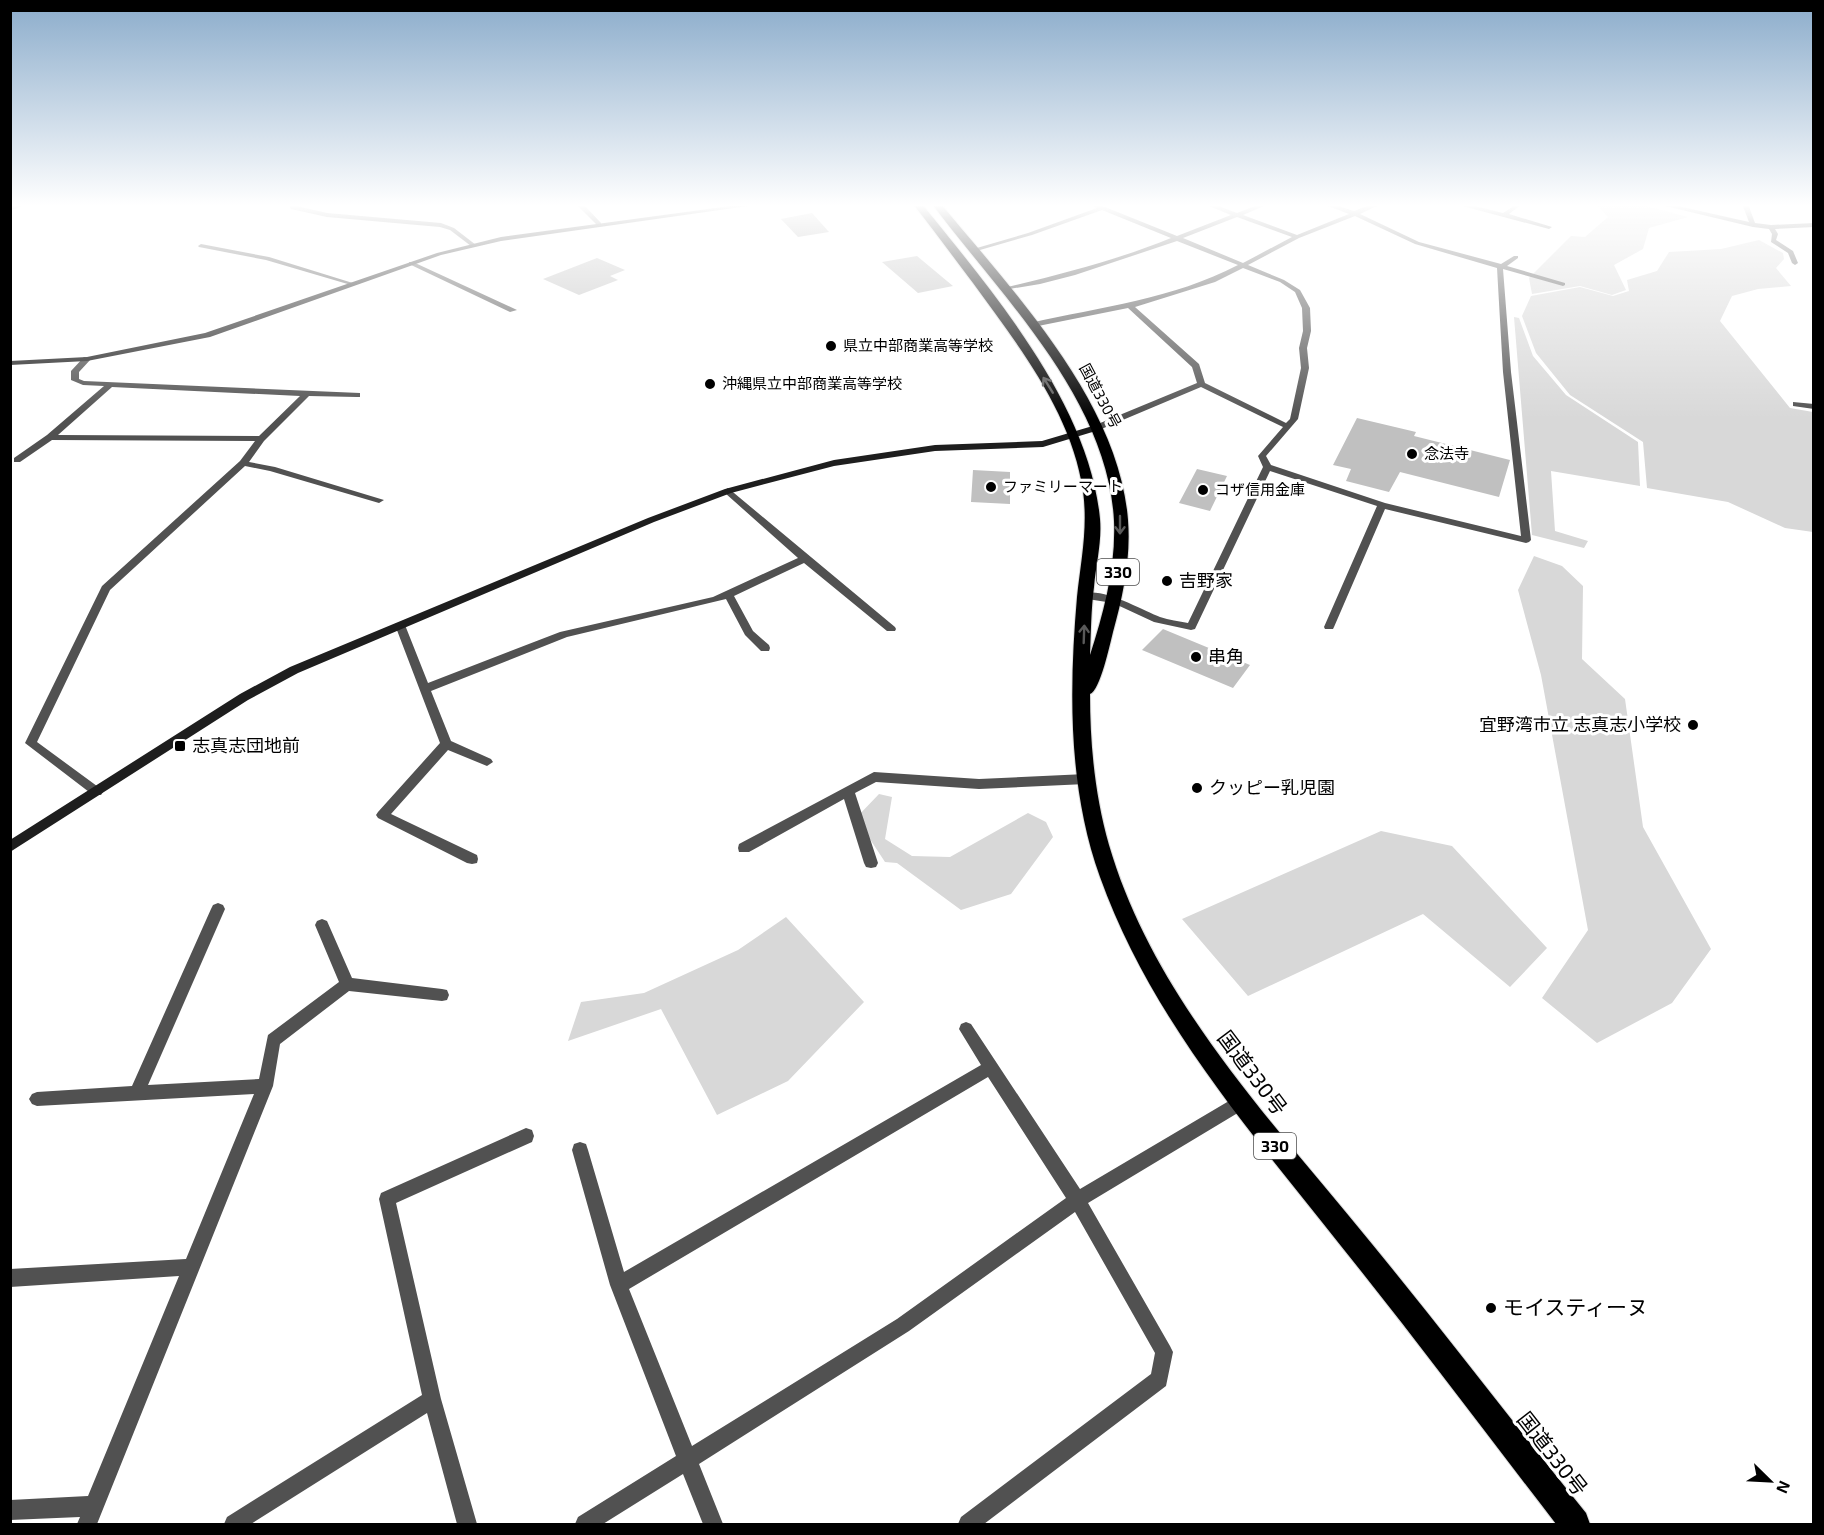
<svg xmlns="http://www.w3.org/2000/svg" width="1824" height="1535" font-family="'Exo 2','Noto Sans JP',sans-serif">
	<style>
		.green { fill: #d8d8d8 }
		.water { fill: #9f9f9f }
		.building { fill: #c0c0c0 }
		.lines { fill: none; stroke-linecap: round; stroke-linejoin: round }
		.highway-casing { stroke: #dbdbdb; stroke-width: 2 }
		.street { fill: #515151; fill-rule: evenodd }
		.secondary { fill: #1e1e1e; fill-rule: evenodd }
		.highway { fill: #000; fill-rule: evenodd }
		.oneway { stroke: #595959 }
		.poi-dot { fill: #000; stroke: #fff; stroke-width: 2 }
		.labels { text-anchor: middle; stroke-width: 6; stroke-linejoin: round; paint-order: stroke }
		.far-poi-label { font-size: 15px; fill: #000; stroke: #fff; text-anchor: start }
		.far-street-label { font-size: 15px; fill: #000; stroke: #fff }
		.shield { fill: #fff; stroke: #4c4c4c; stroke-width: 1.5 }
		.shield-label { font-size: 16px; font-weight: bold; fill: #000 }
		.poi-label { font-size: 18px; fill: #000; stroke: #fff; text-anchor: start }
		.near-street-label { font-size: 21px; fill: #000; stroke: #fff }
		.near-poi-label { font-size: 21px; fill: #000; stroke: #fff; text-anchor: start }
	</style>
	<rect width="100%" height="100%" fill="#fff"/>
	<!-- green -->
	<path class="green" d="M1596,204H1639L1688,217L1649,228L1643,249L1614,265L1626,290L1612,295L1580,286L1532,294L1529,278L1571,236L1585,237L1608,217Z
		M1759,240L1783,253L1784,259L1776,268L1791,286L1758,289L1732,296L1720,321L1790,408L1813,412V532L1785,528L1728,502L1647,488L1643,442L1570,395L1536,353L1522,316L1531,296L1580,287L1613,296L1629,291L1627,280L1657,271L1669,252L1721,249Z
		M1514,317L1519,318L1533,356L1566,395L1638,442L1640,486L1551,471L1555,531L1588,541L1584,548L1532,535Z
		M1534,556L1562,566L1583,586L1582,659L1625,699L1643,827L1711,949L1672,1003L1597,1043L1542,998L1588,930L1541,675L1518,590Z
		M879,794L892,797L885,839L912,856L950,857L1028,813L1046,822L1053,837L1011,894L961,910L897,863L885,862L856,818Z
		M1381,831L1452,846L1547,948L1510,987L1423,914L1248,996L1182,919Z
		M786,917L864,1002L788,1081L717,1115L661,1009L568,1041L581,1002L644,993L738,950Z"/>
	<!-- water -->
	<path class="water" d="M812,213L829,232L798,237L781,219Z"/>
	<!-- building -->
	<path class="building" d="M917,256L953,286L918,293L882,262Z
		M597,258L625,270L610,276L618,280L579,295L543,279Z
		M1357,418L1416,432L1414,436L1510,460L1499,497L1400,472L1389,492L1346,481L1351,469L1333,465Z
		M1197,469L1227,476L1210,511L1179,503Z
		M973,470L1010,472V504L971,502Z
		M1163,629L1250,665L1233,688L1142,650Z"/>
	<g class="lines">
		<!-- highway casing -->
		<g class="highway-casing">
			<path id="highway" d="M913,204H922L935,220C1002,303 1090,410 1100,519C1102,542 1096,564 1094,587C1091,610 1091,633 1090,655C1104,612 1116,566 1114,521C1108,399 1001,296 932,204H941C1013,291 1119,402 1128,520C1131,558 1123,596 1113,632C1110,644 1100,691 1090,694C1090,745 1095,796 1109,845C1154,999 1273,1122 1372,1244C1445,1333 1514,1424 1586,1513L1590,1524H1556C1485,1432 1415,1338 1341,1246C1250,1131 1150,1017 1100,877C1068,788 1069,690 1077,597C1081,560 1088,528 1083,491C1072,413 1018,345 973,283C953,257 934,230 913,204Z"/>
		</g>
		<!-- street -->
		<path class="street" d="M18,204H27L10,211V207Z
			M288,204L327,213L441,223L454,228L476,245L471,246L450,230L440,227L327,217L291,209Z
			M576,204H583L601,223V225H597Z
			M1089,204L1105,207L1177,236L1231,215L1204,204H1213L1237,213L1260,204H1269L1243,215L1297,235L1349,214L1323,204H1332L1354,211L1372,204H1381L1360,214L1419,242L1501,264L1514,256H1518V258L1507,266L1565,283V285L1563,286L1503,269L1511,372L1531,540L1529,542L1526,543L1385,509L1334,627L1333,629H1325L1324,627L1377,506L1270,471L1195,629L1191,630L1154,622L1113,603L1081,598L1080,596C1096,583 1143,611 1160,617C1169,620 1179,621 1188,623L1263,467L1258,456L1283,427L1201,387L1099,430H1093V426L1197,383L1192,367L1128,308L1033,327H1030V323C1101,307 1173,299 1238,265L1177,241L1075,275L1040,284L1003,290V288C1062,274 1114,261 1171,238L1102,210L1032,235L973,252L970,250L1028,233L1097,208ZM1355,216L1415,244L1497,268L1503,372L1521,536L1385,503L1271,465L1266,456L1298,419L1309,368L1307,348L1311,331L1310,308L1300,290L1284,280L1248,265L1299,238ZM1237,217L1292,237L1243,263L1183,238ZM1243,268L1280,282L1295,292L1302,308L1303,331L1299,348L1301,368L1290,419L1286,423L1205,383L1199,364L1135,307L1215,282Z
			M1455,204H1466L1503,213L1517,204H1522L1509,214L1552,227L1549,229Z
			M1657,204H1669L1749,222L1742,204H1748L1755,223L1771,225L1814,223V227L1775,229L1778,234L1776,240L1793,251L1798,263L1795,265L1792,263L1788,253L1771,242L1772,234L1769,229L1753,227Z
			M201,244L269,257L356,284L351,285L266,260L199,247L198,246Z
			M409,262H413L517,310L510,312L409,264Z
			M84,357L91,359L79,372V379L84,381L360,393V397H357L309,396L264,441L249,462L275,467L384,500L379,503L270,471L245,466L110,590L37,742L101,789L103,792L101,795H93L25,743L102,586L240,461L255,441L52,440L20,462H14V458L47,435L104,386L83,385L71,380V371ZM112,387L300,396L259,436L58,435Z
			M1793,402L1814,404V409L1793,406Z
			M728,488L895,627L896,629L895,631H887L804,563L734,596L753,631L769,645L770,648L769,651H761L745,635L726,599L567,637L431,691L451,741L491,759L493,762L487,766L448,750L391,814L477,855L478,859L477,863L472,864L467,863L378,818L376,815L378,812L440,743L395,625L396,623H404L405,625L428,683L560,632L713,597L798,558L725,493L723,491Z
			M874,772L979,779L1086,774L1090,776L1092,779L1090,782L1086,784L979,789L876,782L855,793L878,863L876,867L871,868L866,867L864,863L844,799L749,852H739L738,848L739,844Z
			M218,903L223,905L225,909L148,1085L259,1079L268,1035L339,982L315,925L317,921L322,919L327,921L352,978L442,989L447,990L449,995L447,1000L442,1001L349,991L280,1044L273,1086L97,1524H77L80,1517L10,1520V1500L88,1496L179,1276L10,1287V1269L186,1259L254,1094L37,1106L32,1104L29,1099L32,1094L37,1092L132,1086L211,909L213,905Z
			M966,1022L971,1024L1080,1189L1234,1098L1240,1095L1246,1098L1248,1103L1246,1108L1088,1203L1170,1346L1173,1352L1166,1386L984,1524H958L961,1517L1151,1374L1155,1353L1075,1212L909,1331L699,1464L723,1524H703L683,1474L603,1524H575L578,1517L676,1456L610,1285L572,1150L574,1144L580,1142L586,1144L588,1150L624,1272L981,1065L959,1029L961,1024ZM988,1077L1066,1198L897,1319L692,1446L629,1289Z
			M526,1128L532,1130L534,1136L532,1142L396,1203L441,1399L477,1524H457L427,1413L251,1524H224L227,1517L422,1395L379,1199L381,1193Z"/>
		<!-- secondary -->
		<path class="secondary" d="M745,204H762L501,241L441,255L210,337L87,361L10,365V361L87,357L205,333L437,253L501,237Z
			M1096,425L1099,426V430L1043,447L935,451L834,466L731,493L654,522L298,673L248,700L10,852V840L240,694L290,667L648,518L725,489L834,460L935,445L1042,441Z"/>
		<!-- highway -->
		<use href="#highway" class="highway"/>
	</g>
	<!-- one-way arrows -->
	<defs><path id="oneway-shaft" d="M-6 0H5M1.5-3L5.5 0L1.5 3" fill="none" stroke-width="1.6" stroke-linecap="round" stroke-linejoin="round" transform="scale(1.5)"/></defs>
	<g class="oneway">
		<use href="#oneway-shaft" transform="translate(1048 385) rotate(-122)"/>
		<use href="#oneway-shaft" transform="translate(1120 525) rotate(90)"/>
		<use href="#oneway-shaft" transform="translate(1084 634) rotate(-88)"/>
	</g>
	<!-- sky -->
	<linearGradient id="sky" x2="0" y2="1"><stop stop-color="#8baccb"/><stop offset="0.49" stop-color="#fff"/><stop offset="1" stop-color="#fff" stop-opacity="0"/></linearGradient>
	<rect width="1824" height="419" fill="url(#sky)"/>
	<!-- markers -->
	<g class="poi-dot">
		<circle cx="831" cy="346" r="6"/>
		<circle cx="710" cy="384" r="6"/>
		<circle cx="1412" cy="454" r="6"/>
		<circle cx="991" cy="487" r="6"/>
		<circle cx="1203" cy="490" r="6"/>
		<circle cx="1167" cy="581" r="6"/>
		<circle cx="1196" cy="657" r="6"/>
		<circle cx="1693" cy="725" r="6"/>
		<rect x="174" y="740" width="12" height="12" rx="3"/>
		<circle cx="1197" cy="788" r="6"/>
		<circle cx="1491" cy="1308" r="6"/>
	</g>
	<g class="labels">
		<!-- far-poi labels -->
		<g class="far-poi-label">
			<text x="843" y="351">県立中部商業高等学校</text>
			<text x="722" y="389">沖縄県立中部商業高等学校</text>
			<text x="1424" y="459">念法寺</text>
			<text x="1003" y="492">ファミリーマート</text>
			<text x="1215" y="495">コザ信用金庫</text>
		</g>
		<!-- far-street labels -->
		<g class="far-street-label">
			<text transform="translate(1100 396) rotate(62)" y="5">国道330号</text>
		</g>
		<!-- shield labels -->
		<g class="shield">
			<rect x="1097" y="559" width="42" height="26" rx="4.5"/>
			<rect x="1254" y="1133" width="42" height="26" rx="4.5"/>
		</g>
		<g class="shield-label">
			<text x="1118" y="578">330</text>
			<text x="1275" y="1152">330</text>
		</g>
		<!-- poi labels -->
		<g class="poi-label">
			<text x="1179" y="587">吉野家</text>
			<text x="1208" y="663">串角</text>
			<text x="1681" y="731" text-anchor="end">宜野湾市立 志真志小学校</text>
			<text x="192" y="752">志真志団地前</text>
			<text x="1209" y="794">クッピー乳児園</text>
		</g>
		<!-- near-street labels -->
		<g class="near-street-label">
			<text transform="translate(1252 1073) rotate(53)" y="7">国道330号</text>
			<text transform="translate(1552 1454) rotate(52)" y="7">国道330号</text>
		</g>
		<!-- near-poi labels -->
		<g class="near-poi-label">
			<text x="1503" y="1315">モイスティーヌ</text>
		</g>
	</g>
	<!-- border -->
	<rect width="1824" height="1535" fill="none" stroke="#000000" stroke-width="24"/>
	<!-- north arrow -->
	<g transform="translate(1770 1481) rotate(114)" stroke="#ffffff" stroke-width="4.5" paint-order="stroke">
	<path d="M0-4.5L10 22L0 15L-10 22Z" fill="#000000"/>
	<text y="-9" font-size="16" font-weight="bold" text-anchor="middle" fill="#000000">N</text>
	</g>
</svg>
